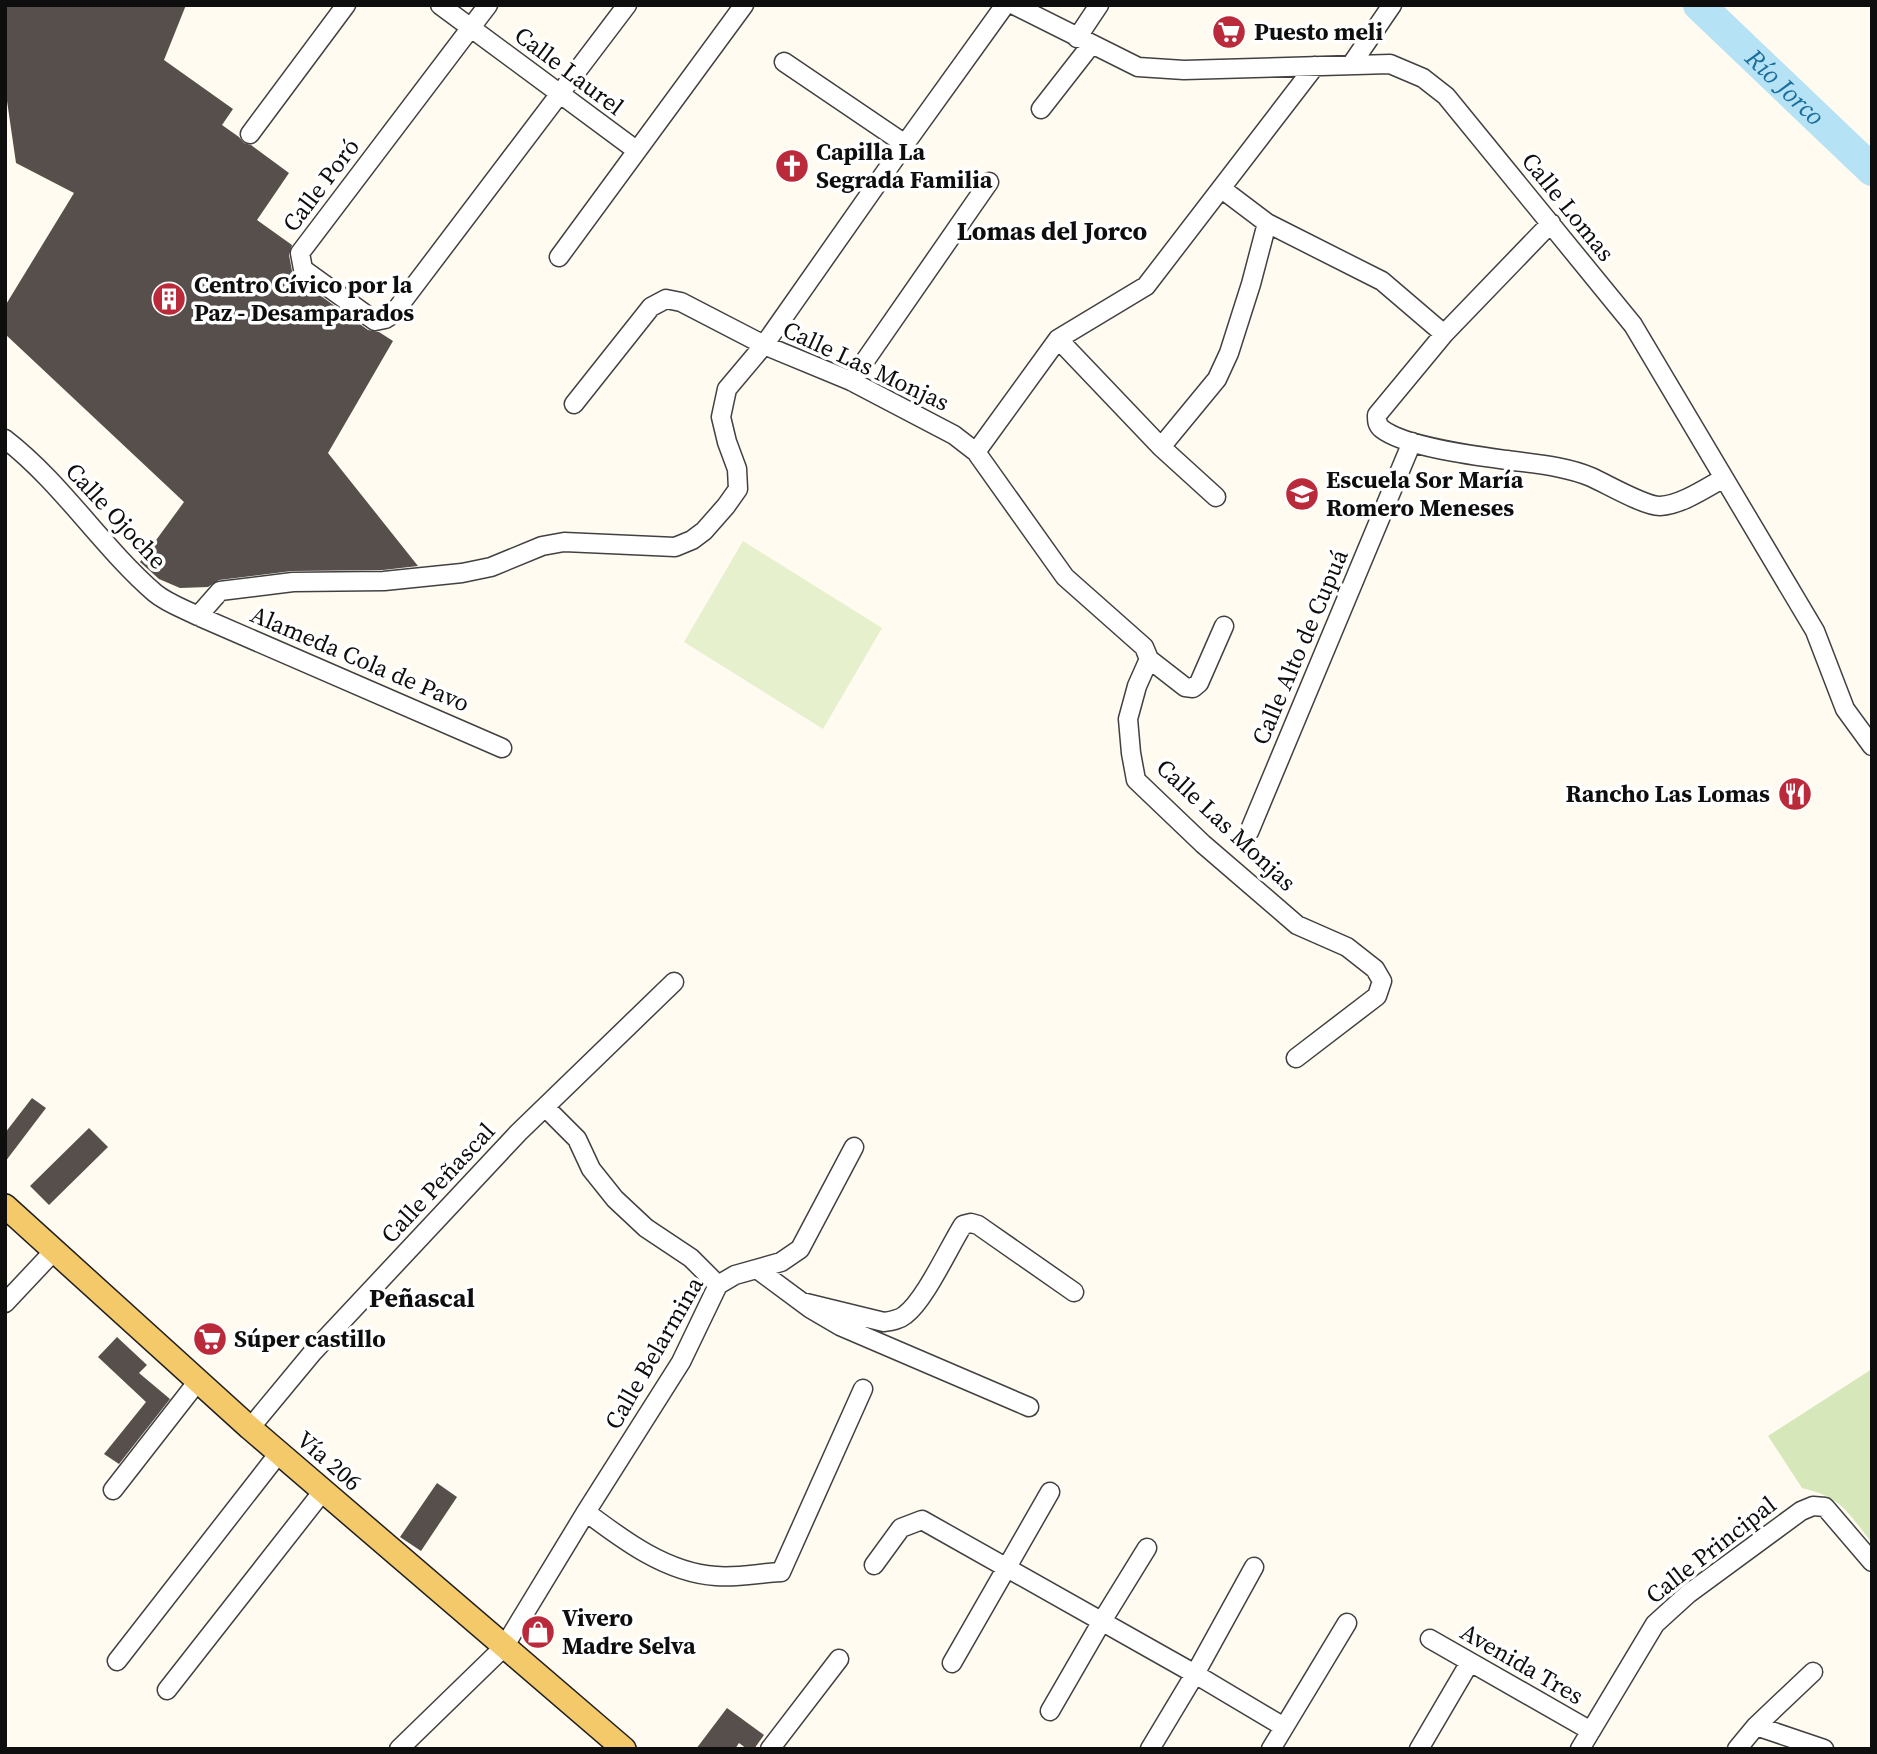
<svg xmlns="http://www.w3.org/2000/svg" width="1877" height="1754" font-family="'Source Serif 4',serif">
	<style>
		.green { fill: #d6e8ba }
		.pitch { fill: #e6f0cc }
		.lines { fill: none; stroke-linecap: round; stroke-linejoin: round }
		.river { stroke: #b6e2f5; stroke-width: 32 }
		.building { fill: #574f4b }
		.minor-casing { stroke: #414141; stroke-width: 21 }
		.major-casing { stroke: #1f1f1f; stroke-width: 26 }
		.minor { stroke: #fff; stroke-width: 18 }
		.major { stroke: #f4c96a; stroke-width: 23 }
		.labels { text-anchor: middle; stroke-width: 7; stroke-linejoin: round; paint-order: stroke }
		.poi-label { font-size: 24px; font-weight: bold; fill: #0e0e0e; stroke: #fff; text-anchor: start }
		.street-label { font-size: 24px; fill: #0e0e0e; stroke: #fff }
		.water-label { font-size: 26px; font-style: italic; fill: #1a6e9d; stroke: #fff }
		.neighbourhood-label { font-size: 26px; font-weight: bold; fill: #0e0e0e; stroke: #fff }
	</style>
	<rect width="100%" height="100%" fill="#fffbf0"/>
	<!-- green -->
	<path class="green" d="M1872,1369V1543C1848,1513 1842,1497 1802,1488L1768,1436Z"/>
	<!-- pitch -->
	<path class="pitch" d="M743,541L882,628L823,729L684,642Z"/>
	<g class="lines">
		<!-- river -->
		<path class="river" id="s1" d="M1699,5L1872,170"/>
	</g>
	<!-- building -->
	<path class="building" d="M5,5H186L164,60L233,109L222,125L239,137L244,143L251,145L289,173L257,220L292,245L289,255L292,271L296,278L368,330L379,332L393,341L328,453L418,566L383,570L292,571L219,580L208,587L180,588L159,579L140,562L184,502L5,334V306L74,193L16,163L5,87Z
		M32,1098L46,1108L5,1162V1133Z
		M89,1128L108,1147L49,1205L30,1186Z
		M117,1337L147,1365L139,1373L170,1399L119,1464L104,1454L146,1402L98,1357Z
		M437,1483L457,1497L421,1551L400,1537Z
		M727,1708L764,1735L754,1749H747L739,1743L735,1749H696Z"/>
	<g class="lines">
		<!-- minor casing -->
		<g class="minor-casing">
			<path id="minor" d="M440,5L636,150
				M488,5L300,253L303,269L375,321L385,319L393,314L627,5
				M1014,5L1138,67L1184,70L1390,64L1423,78L1446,96L1633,325L1815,631L1845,709L1872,746
				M1077,38L1099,5
				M784,62L905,144
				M1351,65L1392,5
				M1041,109L1091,45
				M250,134L346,5
				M1222,189L1267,223L1382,281L1444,334
				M1551,223L1444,334L1377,415C1377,421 1377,425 1382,429C1405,447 1477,456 1507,460C1535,464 1565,466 1591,477C1607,484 1644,506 1660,506C1681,505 1706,488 1724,478
				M559,257L744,5
				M1058,339L1161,447L1216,497
				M851,381L989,182
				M574,404L651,307L666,299L681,302L764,345L851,381L954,435L976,452L1065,577L1144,647L1149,659L1137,686L1128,719L1131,753L1136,780L1203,844L1297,925L1347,947L1375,969L1382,981L1377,996L1296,1058
				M5,439C62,483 101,546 155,593C167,603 184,609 198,616L502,748
				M1161,447L1217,379L1229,353L1251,284L1267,223
				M976,452L1058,339L1146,286L1315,66
				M198,616L220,591L293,582L384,581L462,573L491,567L542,546L564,542L675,547L692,540L704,531L726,506L738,489L737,469L727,442L721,417L727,389L764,345L905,144L1005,5
				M1149,659L1185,687L1193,688L1199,683L1224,626
				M1249,832L1412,442
				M545,1107L577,1139L591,1169L615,1199L646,1228L691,1258L718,1285
				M757,1269L811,1309L840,1326L1029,1407
				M802,1302L884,1322C891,1321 899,1320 905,1315C925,1300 948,1249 963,1225L971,1223L978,1225L1074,1292
				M5,1303L54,1251
				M250,1428L313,1352L518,1133L674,982
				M113,1490L198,1381
				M586,1512C623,1540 667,1573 716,1576C737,1578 760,1573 781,1572L863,1389
				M874,1565L901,1528L922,1520L1195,1674L1284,1727
				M1430,1639L1591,1731
				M117,1661L279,1453
				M952,1663L1050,1492
				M167,1690L323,1491
				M1050,1711L1102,1621L1147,1548
				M1756,1726L1824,1749
				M399,1749L504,1647L586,1512L681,1362L718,1285L735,1275L781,1262L800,1249L854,1147
				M770,1749L839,1659
				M1150,1749L1195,1674L1254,1567
				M1271,1749L1347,1623
				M1419,1749L1470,1662
				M1580,1749L1655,1624L1688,1594L1801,1511L1813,1506L1825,1507L1872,1562
				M1737,1749L1756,1726L1813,1672"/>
		</g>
		<!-- major casing -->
		<g class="major-casing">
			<path id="major" d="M5,1206L250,1428L624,1749"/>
		</g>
		<!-- minor -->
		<use href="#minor" class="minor"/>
		<!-- major -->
		<use href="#major" class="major"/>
	</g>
	<!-- icons -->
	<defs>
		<g id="supermarket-disc" transform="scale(1.75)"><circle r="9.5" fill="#bb2a3b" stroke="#fff"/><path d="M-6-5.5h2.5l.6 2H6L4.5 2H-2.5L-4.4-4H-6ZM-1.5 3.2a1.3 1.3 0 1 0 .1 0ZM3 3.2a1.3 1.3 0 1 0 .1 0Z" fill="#fff"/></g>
		<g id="church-disc" transform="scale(1.75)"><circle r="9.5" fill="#bb2a3b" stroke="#fff"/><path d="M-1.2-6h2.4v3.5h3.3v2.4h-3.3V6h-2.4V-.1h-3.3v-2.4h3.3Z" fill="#fff"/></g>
		<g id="building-disc" transform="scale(1.75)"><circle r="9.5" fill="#bb2a3b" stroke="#fff"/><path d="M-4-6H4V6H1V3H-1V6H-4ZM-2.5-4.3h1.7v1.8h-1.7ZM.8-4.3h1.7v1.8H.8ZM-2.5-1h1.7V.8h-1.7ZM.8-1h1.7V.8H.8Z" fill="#fff"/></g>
		<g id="school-disc" transform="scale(1.75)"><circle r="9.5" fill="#bb2a3b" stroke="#fff"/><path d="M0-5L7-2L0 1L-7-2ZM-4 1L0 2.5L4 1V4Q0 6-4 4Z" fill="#fff"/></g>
		<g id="restaurant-disc" transform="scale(1.75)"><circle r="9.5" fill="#bb2a3b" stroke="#fff"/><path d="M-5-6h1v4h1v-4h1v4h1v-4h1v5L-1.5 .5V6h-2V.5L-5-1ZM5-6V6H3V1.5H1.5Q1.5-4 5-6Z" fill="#fff"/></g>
		<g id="shop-disc" transform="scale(1.75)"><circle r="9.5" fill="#bb2a3b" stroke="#fff"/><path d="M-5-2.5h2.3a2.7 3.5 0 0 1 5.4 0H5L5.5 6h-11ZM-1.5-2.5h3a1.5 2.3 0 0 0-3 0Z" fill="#fff"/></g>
	</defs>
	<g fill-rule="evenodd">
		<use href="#supermarket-disc" x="1229" y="32"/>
		<use href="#church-disc" x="792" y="166"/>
		<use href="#building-disc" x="169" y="299"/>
		<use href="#school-disc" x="1302" y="494"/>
		<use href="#restaurant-disc" x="1795" y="794"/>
		<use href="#supermarket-disc" x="210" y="1339"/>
		<use href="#shop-disc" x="538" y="1632"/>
	</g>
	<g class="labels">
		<!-- poi labels -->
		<g class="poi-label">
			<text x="1254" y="40">Puesto meli</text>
			<text x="816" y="160">Capilla La<tspan x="816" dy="28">Segrada Familia</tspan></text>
			<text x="194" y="293">Centro Cívico por la<tspan x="194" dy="28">Paz - Desamparados</tspan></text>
			<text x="1326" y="488">Escuela Sor María<tspan x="1326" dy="28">Romero Meneses</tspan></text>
			<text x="1770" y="802" text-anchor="end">Rancho Las Lomas</text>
			<text x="234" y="1347">Súper castillo</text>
			<text x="562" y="1626">Vivero<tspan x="562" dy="28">Madre Selva</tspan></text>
		</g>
		<!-- street labels -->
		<g class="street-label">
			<text transform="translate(569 71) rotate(37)" y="8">Calle Laurel</text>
			<text transform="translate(321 185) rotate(-53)" y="8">Calle Poró</text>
			<text transform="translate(1568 207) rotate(51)" y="8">Calle Lomas</text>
			<text transform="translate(866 366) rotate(25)" y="8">Calle Las Monjas</text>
			<text transform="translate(116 516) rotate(47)" y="8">Calle Ojoche</text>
			<text transform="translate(1300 647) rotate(-67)" y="8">Calle Alto de Cupuá</text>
			<text transform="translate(360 659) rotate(23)" y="8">Alameda Cola de Pavo</text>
			<text transform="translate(1226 825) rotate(43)" y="8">Calle Las Monjas</text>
			<text transform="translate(438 1183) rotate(-47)" y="8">Calle Peñascal</text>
			<text transform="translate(654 1353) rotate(-60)" y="8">Calle Belarmina</text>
			<text transform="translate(329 1461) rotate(41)" y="8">Vía 206</text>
			<text transform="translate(1711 1550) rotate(-38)" y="8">Calle Principal</text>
			<text transform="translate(1522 1664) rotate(30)" y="8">Avenida Tres</text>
		</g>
		<!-- water labels -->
		<g class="water-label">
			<text dy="9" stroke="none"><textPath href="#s1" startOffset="119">Río Jorco</textPath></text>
		</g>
		<!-- neighbourhood labels -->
		<g class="neighbourhood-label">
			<text x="1052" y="240">Lomas del Jorco</text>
			<text x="422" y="1307">Peñascal</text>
		</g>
	</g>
	<!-- border -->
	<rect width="1877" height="1754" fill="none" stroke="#0e0e0e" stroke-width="14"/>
</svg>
